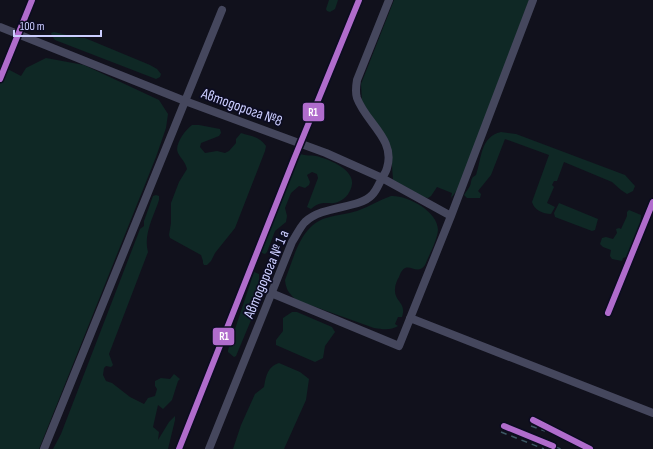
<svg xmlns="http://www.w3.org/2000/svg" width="653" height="449" font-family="'Sofia Sans Condensed',sans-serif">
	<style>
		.green { fill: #0f2825 }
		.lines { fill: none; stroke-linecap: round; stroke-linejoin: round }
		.minor { stroke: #45475d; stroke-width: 8 }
		.rail { stroke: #3c5763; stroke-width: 1.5; stroke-dasharray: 6 5; stroke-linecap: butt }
		.rail-1-casing { stroke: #0c0c21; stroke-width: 9 }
		.rail-1 { stroke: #b06ccc; stroke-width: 6 }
		.labels { text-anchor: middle; stroke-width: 3.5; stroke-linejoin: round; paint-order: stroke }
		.street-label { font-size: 15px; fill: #ccceff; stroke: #0c0c21 }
		.line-badge { stroke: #0c0c21; stroke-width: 1.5 }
		.badge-label { font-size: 11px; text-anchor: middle; font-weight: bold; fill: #fff }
	</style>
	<rect width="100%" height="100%" fill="#11111c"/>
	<!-- green -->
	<path class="green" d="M329,0H338L335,9L330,12L327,11L326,9Z
		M394,0H529L458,189L451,198L452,193L437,187L431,196L428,198L424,197L393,180L391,151L362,101L361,84Z
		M54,32L80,38H85L150,65L157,69L161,74L160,77L156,79L55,40L52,36L51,33Z
		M46,58L84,65L159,100L168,114L166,128L156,157L39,449H0V65L21,76L26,68Z
		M192,125H199L220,129L221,133L219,136L201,143L200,147L205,153L217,151L225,153L229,151L236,143V139L241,133C251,136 260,137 266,146L265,151L235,228L215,253L211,261L207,265H204L203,263V261L201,255L170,238L169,235L171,223V203L179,182L187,169C185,161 181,159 178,153C174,145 185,130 192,125Z
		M501,132L516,134L625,175L635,186L633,191L627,194L621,190L612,182L564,162L557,181H554L552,185L554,187L547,203L555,207L551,214C543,214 534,210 532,202L549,155L505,139L491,175L478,191L481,194L480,198H467L464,195C466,192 468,189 470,186C472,181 470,178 476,175C482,158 480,137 501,132Z
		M300,154C306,156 311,155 316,156C328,159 354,169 352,184C351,192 346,198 340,201C329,207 324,198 311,209L307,207L318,178L317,174L312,172L307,175L310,182L309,185L305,188L299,186L291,193L285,208L287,216L286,222L275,231L267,252L265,254L262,253V248Z
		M156,195L159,196V200C154,216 143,234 148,252L109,354L113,365L111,367L106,366L104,368L103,375L106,381L112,383L130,397L144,404L148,398L155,396L157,389L155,386V381L161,378L170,379L174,374L180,379L178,381L172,400L163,409L158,405L153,427L159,432L158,440L169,422L175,416V420L168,449H53L61,434L140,229L144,226V221L153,196Z
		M391,196C407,195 438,211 438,230C437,241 429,255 425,265C416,278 406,256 399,277C397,280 395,285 395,289C394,302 407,302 402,317H398L395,324L398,326C390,331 382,329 374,328L296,300C289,293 286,290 285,280C294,258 300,226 326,218C336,215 347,214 357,211C369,207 379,200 391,196Z
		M559,203L598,219L595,230L592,231L555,217L554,213Z
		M629,210L641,215C641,224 636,249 629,255C628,257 625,257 623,258L622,261L612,259L610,256L611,250L603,247L600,244L602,238L606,237L613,239L617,233L616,229L619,228L621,229L627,216V212Z
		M254,272L259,274V281L264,284V289L236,356L234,357L228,352V350Z
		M292,312H297L332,327L335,332L325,346L323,358L315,362L276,345V340L283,331V318Z
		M279,363L300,372L309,379L306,400L284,449H233L241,425L255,394L264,387C266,377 267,367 279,363Z"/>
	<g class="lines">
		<!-- minor -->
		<path class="minor" d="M0,27L185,101L326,153L382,178L451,216
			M271,293L399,346L451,216L533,0
			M410,318L653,413
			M44,449L222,10
			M209,449L292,242C296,236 300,227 305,222C323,205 359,209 372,195C376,191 378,186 380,182C382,177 386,173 387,168C396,139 366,123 357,98C355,92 356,86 357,80L389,0"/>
		<!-- rail -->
		<path class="rail" d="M608,313L653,202
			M533,420L590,449
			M504,426L561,449
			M531,426L545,431
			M501,432L544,449
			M179,449L294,159L359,0"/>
		<!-- rail-1 casing -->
		<g class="rail-1-casing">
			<path id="rail-1" d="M0,79L32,0
				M608,313L653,202
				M533,420L590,449
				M504,426L553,446
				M179,449L294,159L359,0"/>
		</g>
		<!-- rail-1 -->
		<use href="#rail-1" class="rail-1"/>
	</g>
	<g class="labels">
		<!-- street labels -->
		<g class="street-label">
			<text transform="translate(242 107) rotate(20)" y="5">Автодорога №8</text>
			<text transform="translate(266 274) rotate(-67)" y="5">Автодорога № 1 а</text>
		</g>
	</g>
	<g class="line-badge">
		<rect x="302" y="102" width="23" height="20" rx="4" fill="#b06ccc"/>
		<rect x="212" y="327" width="23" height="19" rx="4" fill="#b06ccc"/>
	</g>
	<g class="badge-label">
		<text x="313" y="116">R1</text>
		<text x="224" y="340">R1</text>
	</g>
	<!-- scale -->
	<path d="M14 30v6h87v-6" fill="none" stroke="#ccceff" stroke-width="2"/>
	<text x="20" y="30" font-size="12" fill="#ccceff" stroke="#0c0c21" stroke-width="3" paint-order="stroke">100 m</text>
</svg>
